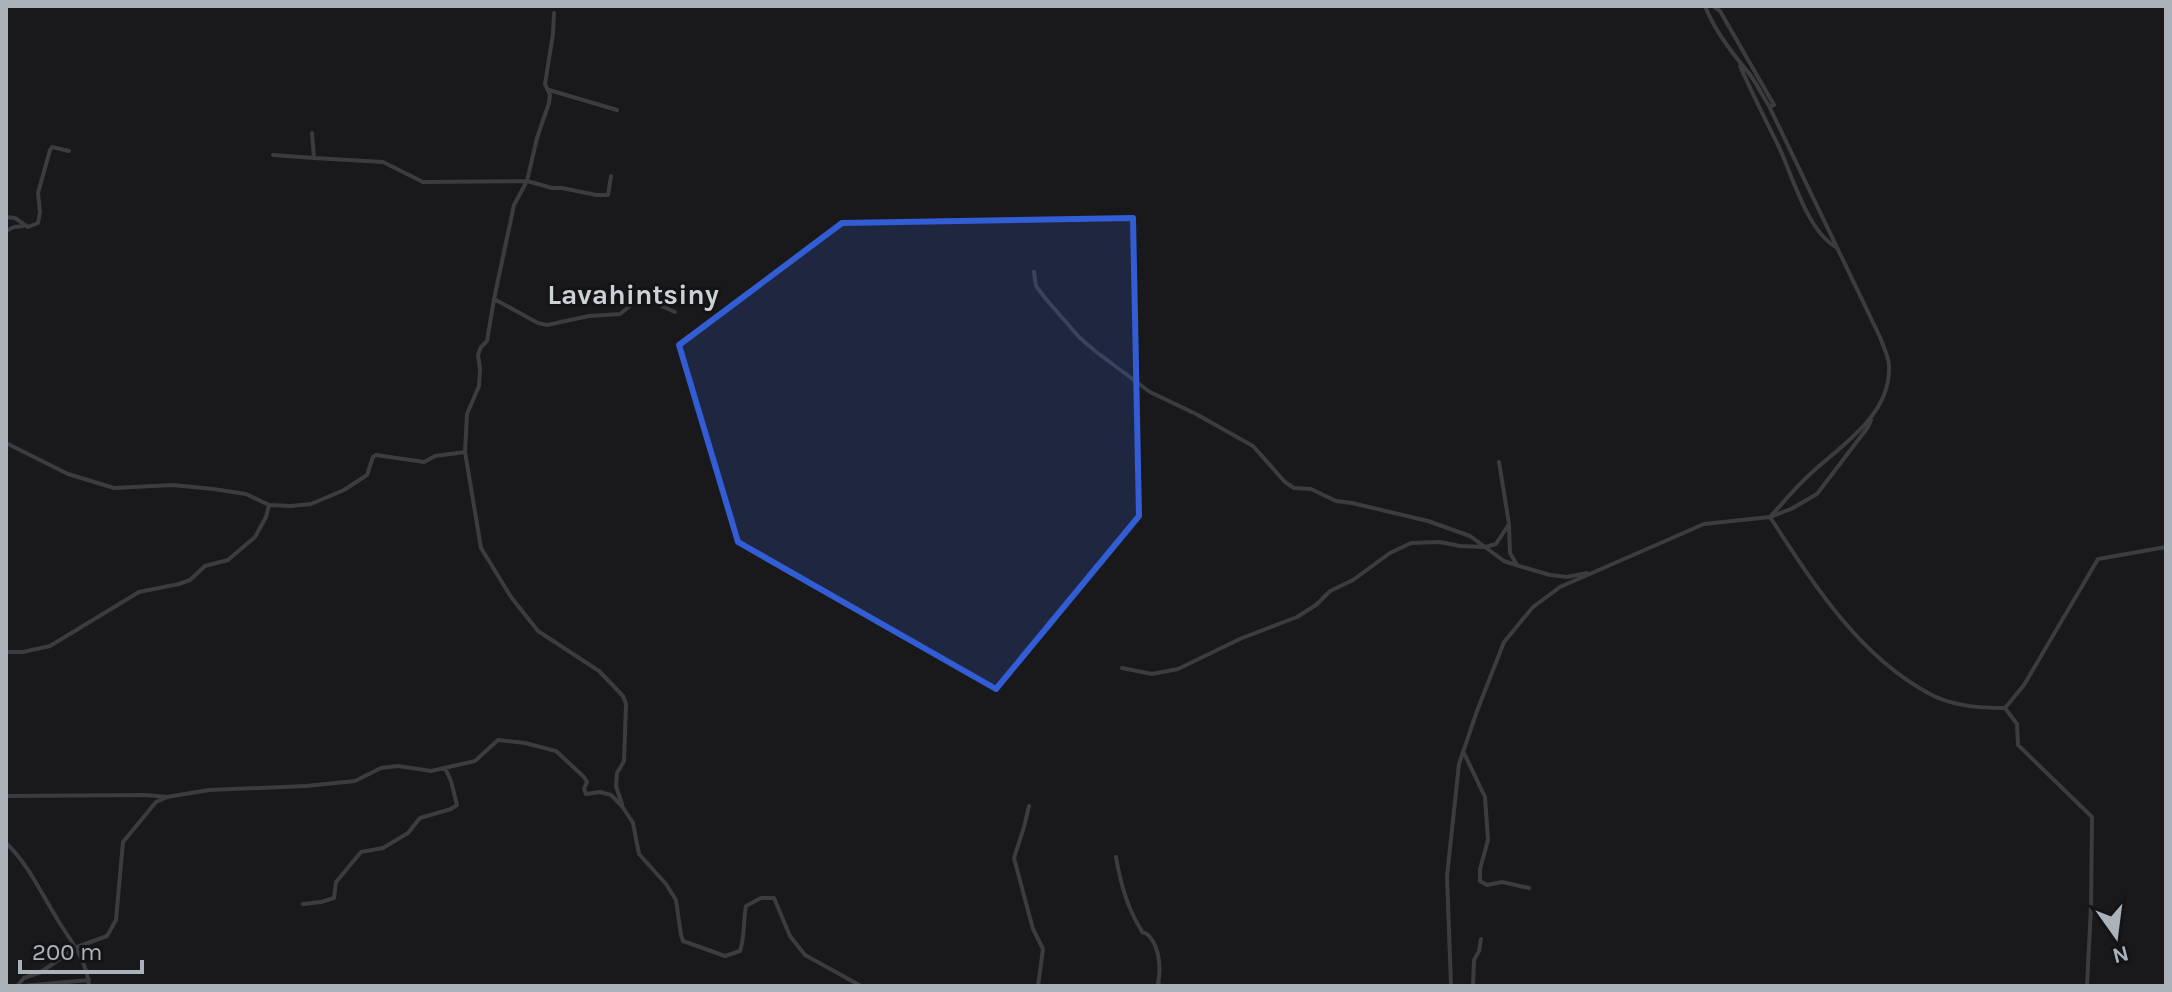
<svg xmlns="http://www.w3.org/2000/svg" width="2172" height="992" font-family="Karla,sans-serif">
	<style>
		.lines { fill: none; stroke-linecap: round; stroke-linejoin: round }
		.minor { stroke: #3a3c40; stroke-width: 4 }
		.marked { fill: #325dd4; fill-opacity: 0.2; stroke: #325dd4; stroke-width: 6; stroke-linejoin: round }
		.labels { text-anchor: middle; stroke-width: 6; stroke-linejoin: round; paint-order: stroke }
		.quarter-label { font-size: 28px; font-weight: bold; fill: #ccd1d6; stroke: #141416 }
	</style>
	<rect width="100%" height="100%" fill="#19191b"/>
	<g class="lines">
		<!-- minor -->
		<path class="minor" d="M1713,6L1720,11L1774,105L1770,106
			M1740,66C1752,93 1765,119 1778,145C1792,174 1807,231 1836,247
			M549,90L617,110
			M312,133L314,158L383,162L423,182L527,181L552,188H562L596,195H608L611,176
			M273,155L314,158
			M6,217L15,218L28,227L38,223L40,212L38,193L50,150L52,147L69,151
			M6,231L14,227L23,226
			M1034,272L1036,286L1045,298L1079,337L1095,351L1150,392L1196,414L1253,446L1285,482L1294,488L1311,489L1336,501L1352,503L1428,521L1470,536L1504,561L1519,566L1550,575L1567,577L1587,573
			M494,299L538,323L547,325L589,316L620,314L635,302L646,299L675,312
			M1871,420L1868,427L1817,494L1791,509L1770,517C1813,583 1857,654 1928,693C1951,706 1979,708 2005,708L2024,685L2098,559L2166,547
			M6,443L68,474L114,488L173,485L213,489L246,494L269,505L266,517L255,537L228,560L205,566L190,580L179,584L139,592L50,646L23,652H6
			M465,452L481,548L511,597L538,631L599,671L623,696L626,704L624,761L617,773L616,786L622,804
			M1499,462L1509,524L1510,553L1517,565
			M269,505L291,506L311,504L344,490L367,475L373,457L376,455L424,462L435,456L465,452L467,414L479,386L480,369L478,355L481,347L487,341L494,299L514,205L527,181L537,138L549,103L550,95L545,84L553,34L554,13
			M1122,668L1152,674L1178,669L1242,638L1297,617L1316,605L1330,591L1353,580L1390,553L1411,543L1440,542L1460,546L1485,547L1496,544L1509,524
			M2005,708L2017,724L2018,745L2092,817L2091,907L2087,986
			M1464,753L1485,797L1488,840L1480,869V881L1487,885L1502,882L1529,888
			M6,796L146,795L167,797L209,790L306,786L355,781L381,768L398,766L431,771L475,761L498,740L525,743L556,751L584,777L587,782L584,789L586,794L600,792L611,795L622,806L633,823L639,854L666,884L676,900L681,935L683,941L725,956L740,951C745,936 743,922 746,906L761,898H774L790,936L805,955L861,986
			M1029,806L1024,827L1014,858L1033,929L1043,949L1038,986
			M6,843C28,864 40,891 56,917C69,939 87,959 89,986
			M1116,857C1120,881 1127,907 1140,928C1145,937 1141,929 1149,936C1160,948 1161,969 1158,984L1161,986
			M303,904L321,902L334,898L336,882L361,852L383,848L408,833L420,818L451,809L457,805L451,781L445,768
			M17,986L24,978L41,972L77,947L107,936L116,920L123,842L156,802L165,798
			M22,986L89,980
			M1451,986L1447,876L1459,764L1477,711L1504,642L1533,607L1560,587L1704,524L1770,517C1782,504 1794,489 1807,477C1839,446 1891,417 1889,366C1889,357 1883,346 1880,337L1769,106C1762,95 1756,82 1748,72C1732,53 1714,30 1705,6
			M1473,986L1474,960L1479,951L1481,939"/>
	</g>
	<!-- marked area -->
	<path class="marked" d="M1133,218L1139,516L996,689L738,542L679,345L842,223Z"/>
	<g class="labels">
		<!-- quarter labels -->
		<g class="quarter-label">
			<text x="633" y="304">Lavahintsiny</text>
		</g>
	</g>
	<!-- border -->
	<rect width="2172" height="992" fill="none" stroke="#abb2ba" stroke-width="16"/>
	<!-- north arrow -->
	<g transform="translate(2116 936) rotate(166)" stroke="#141416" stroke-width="6" paint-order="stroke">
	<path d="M0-6L14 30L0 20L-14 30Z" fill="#abb2ba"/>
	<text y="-12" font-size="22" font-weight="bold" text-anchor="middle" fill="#abb2ba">N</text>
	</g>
	<!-- scale -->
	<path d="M20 960v12h122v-12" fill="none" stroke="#abb2ba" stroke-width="4"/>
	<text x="32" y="960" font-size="24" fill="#abb2ba" stroke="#141416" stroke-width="6" paint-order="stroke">200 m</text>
</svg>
